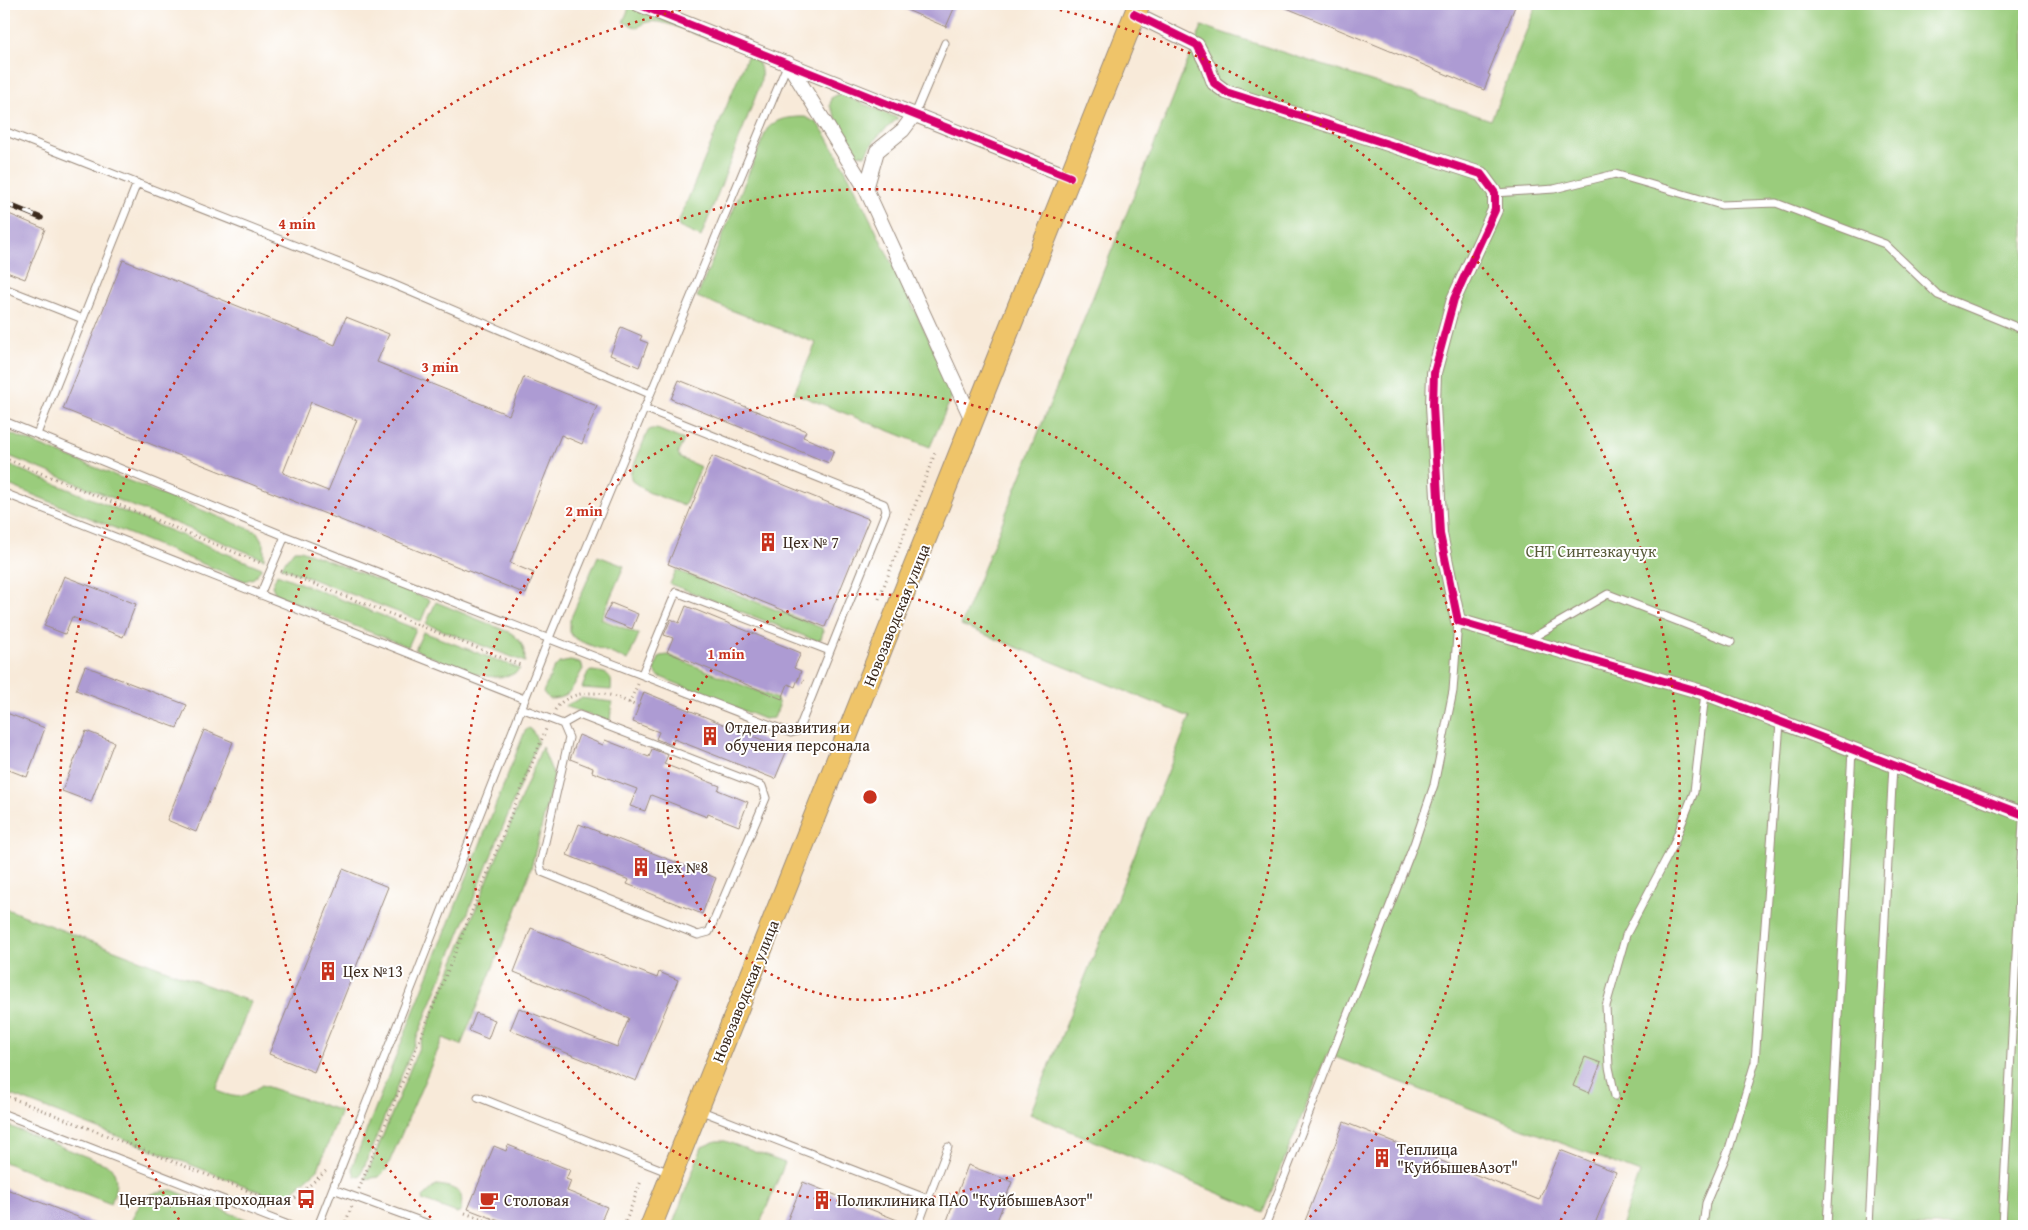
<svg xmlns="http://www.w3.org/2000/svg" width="2028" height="1230" font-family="'Gentium Book Plus',serif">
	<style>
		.green { fill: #9acc7c; stroke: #6a7b4d }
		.building { fill: #ad9bd3; fill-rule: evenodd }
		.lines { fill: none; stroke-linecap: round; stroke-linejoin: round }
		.lane-casing { stroke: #9a8a7c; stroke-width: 9 }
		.street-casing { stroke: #9a8a7c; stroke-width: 16 }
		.primary-casing { stroke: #9a8a7c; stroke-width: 23 }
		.path { stroke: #9a8a7c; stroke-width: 3; stroke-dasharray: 1 4; stroke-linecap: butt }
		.lane { stroke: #fff; stroke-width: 7 }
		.street { stroke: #fff; stroke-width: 14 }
		.primary { stroke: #efc469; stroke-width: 21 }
		.rail-casing { stroke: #3b2a1e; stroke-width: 5.5 }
		.rail { stroke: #fff; stroke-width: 4; stroke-dasharray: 11; stroke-linecap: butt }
		.cycleway-casing { stroke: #fff; stroke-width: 11 }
		.cycleway { stroke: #d6006c; stroke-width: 8 }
		.ring { fill: none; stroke: #c8321e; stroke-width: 2.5; stroke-dasharray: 2.5 5 }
		.labels { text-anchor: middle; stroke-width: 4; stroke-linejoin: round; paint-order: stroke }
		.poi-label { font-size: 16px; fill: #3b2a1e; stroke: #fff; text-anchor: start }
		.park-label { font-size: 16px; fill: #585b3a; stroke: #fff }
		.street-label { font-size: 16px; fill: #3b2a1e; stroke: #fff }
		.centre { fill: #c8321e; stroke: #fff; stroke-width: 2.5 }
		.ring-label { font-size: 15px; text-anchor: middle; font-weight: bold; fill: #c8321e; stroke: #fff; stroke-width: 4; stroke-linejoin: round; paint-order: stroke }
	</style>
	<rect width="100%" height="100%" fill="#fff"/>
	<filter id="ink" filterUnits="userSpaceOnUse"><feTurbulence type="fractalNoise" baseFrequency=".02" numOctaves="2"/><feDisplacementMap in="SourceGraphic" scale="10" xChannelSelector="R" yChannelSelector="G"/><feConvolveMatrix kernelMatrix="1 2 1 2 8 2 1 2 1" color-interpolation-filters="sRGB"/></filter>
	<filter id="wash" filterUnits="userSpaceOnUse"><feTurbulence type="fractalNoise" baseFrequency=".0096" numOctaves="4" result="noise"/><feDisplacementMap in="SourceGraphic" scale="20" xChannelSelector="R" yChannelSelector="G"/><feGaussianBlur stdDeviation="1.12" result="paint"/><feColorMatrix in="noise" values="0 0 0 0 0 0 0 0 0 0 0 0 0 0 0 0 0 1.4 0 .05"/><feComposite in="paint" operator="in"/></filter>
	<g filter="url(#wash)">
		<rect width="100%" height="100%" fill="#f8ead9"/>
		<!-- green -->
		<path class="green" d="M1537,4H2024V1226H1621L1640,1173L1327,1054L1263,1212L1030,1114L1190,717L961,625L1202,26L1491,120Z
			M632,6L716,41C697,38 652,9 638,28L623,22L629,8Z
			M749,52C761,61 763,71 760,85L701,237L679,227L678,223Z
			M839,94L898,118L877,137L865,155L855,154L830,106L831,98Z
			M798,117H805L817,123L826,135L853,184L951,384L952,396L930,447L794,393L816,343L697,297L767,129C777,119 784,118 798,117Z
			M651,429H657L684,440L678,453L680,458L701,467L684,506L648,492L632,481L630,474L648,431Z
			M4,431L257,532L264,544V559L4,454Z
			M4,463L262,568L254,578L245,581L4,483Z
			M294,550H301L430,600L421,621L281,567Z
			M598,556L624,566L601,619L639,634L628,660L582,642L573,637L570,632V620Z
			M676,570L822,628L823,632L821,639L817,641L670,584Z
			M277,574L416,629L408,647L276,595L272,586Z
			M436,602L511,633C522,641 525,648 525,662L426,624Z
			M423,632L520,669C499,692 439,659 415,650Z
			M668,655L777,699L779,706L774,718L764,719L658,676L654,669L660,656Z
			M570,661L581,663L583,669C572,687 571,699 549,699L543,692L554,668L559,663Z
			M592,671C607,673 613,673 611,690L582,688L588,672Z
			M581,698L612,702L610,720L606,721L565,706Z
			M529,728L532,730L538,741L360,1177L355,1176L352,1167L525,731Z
			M542,747L554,776L531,868L516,911L461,1045L443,1038L386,1170L379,1177L365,1179Z
			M4,908L251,1002L217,1088L219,1092C242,1100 242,1097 262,1085L341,1111L318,1169L285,1198L279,1199L4,1092Z
			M4,1124L110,1166C120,1178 115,1191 111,1204L4,1162Z
			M716,1141H725L785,1163L759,1226H672L702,1147Z
			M436,1185C442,1185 457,1188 460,1194C463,1198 461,1206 461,1211L457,1213L422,1200L423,1197Z
			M172,1190L258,1224L259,1226H129C140,1202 143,1192 172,1190Z"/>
		<g id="blocks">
			<!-- building -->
			<path class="building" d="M893,4H956L946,27Z
				M1277,4H1516L1488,74L1490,75L1484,90Z
				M4,212L45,229L25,279L4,271Z
				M123,260L335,345L346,317L389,334L377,362L509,415L524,377L597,406L582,444L561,435L510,563L534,573L526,594L63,409ZM311,402L357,420L328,491L283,473Z
				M621,327L642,336L640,340L648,343L639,367L610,355Z
				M679,380L806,431L803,437L834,450L829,463L671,399Z
				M712,456L869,519L825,627L668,564Z
				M64,576L136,604L123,637L72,617L65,634L44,626Z
				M611,603L638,614L632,629L604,618Z
				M686,606L801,653L794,668L801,671L795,687L788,684L782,699L667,652L673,638L664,635L667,628L671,619L679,623Z
				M85,666L187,705L177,728L76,690Z
				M644,692L787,750L775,779L674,739L672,745L656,739L659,732L633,722Z
				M4,712L45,728L27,777L4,768Z
				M204,730L233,742L196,832L167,820Z
				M86,731L114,742L91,802L62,791Z
				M579,735L603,745L605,740L649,757L652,749L668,755L664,764L720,786L718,790L748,802L739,826L708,814L707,817L651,795L645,811L630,806L637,789L592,772L593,768L570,759Z
				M579,824L716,878L702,914L627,884L629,880L567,855Z
				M343,869L388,887L314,1072L269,1054Z
				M531,928L657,978L659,972L678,980L636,1081L510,1030L519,1008L617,1047L629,1018L514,972Z
				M476,1013L495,1020L488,1039L469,1031Z
				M1585,1057L1601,1063L1589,1093L1573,1086Z
				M1344,1122L1539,1200L1560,1150L1616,1172L1594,1226H1303Z
				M508,1145L570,1170L566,1179L571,1181L567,1191L607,1207L599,1226H512L468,1209L494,1146L506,1151Z
				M968,1165L1012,1182L995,1226H945Z
				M803,1182L912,1226H826L811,1221L809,1226H785Z
				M4,1188L98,1225V1226H4Z"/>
		</g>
	</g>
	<g filter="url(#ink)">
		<use href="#blocks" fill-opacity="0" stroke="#9a8a7c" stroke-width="1"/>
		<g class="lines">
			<!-- lane casing -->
			<g class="lane-casing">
				<path id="lane" d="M915,114L945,43
					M4,131L390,283L650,394
					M1495,193L1554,189L1615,174L1721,205L1776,203L1885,244L1938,295L2024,330
					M4,288L83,319
					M4,421L285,536L791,733L798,731L886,511L884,504L644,408
					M37,434L137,183
					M4,493L524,699
					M260,595L285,536
					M1527,641L1608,594L1731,642
					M642,674L676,592L830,651
					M521,708L563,724L569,738L540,864L542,872L698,935L709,932L766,798L762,786L579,715L563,724
					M1615,1096L1609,1067L1606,1006L1626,935L1673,846L1694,792L1705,693
					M478,1097L670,1173
					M699,1110L928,1199L918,1226
					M4,1114L291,1226
					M333,1189L415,1219
					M928,1199L948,1147
					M318,1226L549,638L788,63
					M412,1226L415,1219L434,1226
					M1265,1226L1414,844L1434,785L1453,691L1458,621
					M1703,1226L1706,1203L1729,1149L1755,1062L1780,722
					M1827,1226L1852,750
					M1869,1226L1893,765
					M2002,1226L2024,802"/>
			</g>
			<!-- street casing -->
			<g class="street-casing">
				<path id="street" d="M638,4L1070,177
					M1134,14L1197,45L1207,64L1214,83L1226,92L1481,174L1495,193V210L1454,299L1434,373L1433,405L1440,534L1458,621L1705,693L2024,815
					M788,63L866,189L973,422
					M866,189L877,151L903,130L915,114"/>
			</g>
			<!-- primary casing -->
			<g class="primary-casing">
				<path id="primary" d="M651,1226L1139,4"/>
			</g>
			<!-- path -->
			<path class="path" d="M4,458L261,563
				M281,571L523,666
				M879,599L935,453
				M798,679L807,683
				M629,703L638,684
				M555,710C566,692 591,691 609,695C619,697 629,703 639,707
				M4,1095L286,1206L327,1170
				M359,1189L546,729
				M465,1213L500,1226
				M344,1226L352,1206
				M624,1226L641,1181"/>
			<!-- lane -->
			<use href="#lane" class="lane"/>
			<!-- street -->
			<use href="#street" class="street"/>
			<!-- primary -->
			<use href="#primary" class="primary"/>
			<!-- rail casing -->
			<g class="rail-casing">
				<path id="rail" d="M4,203L41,218"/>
			</g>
			<!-- rail -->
			<use href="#rail" class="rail"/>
			<!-- cycleway casing -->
			<g class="cycleway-casing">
				<path id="cycleway" d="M638,4L1070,177
					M1134,14L1197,45L1207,64L1214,83L1226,92L1481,174L1495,193V210L1454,299L1434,373L1433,405L1440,534L1458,621L1705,693L2024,815"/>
			</g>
			<!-- cycleway -->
			<use href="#cycleway" class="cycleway"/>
		</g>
	</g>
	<!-- distance rings -->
	<g class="ring">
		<circle cx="870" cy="797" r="203"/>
		<circle cx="870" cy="797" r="405"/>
		<path d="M436 1223A608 608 0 1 1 1304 1223"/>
		<path d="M183 1226A810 810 0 0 1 702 5M1038 5A810 810 0 0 1 1557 1226"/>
	</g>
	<!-- icons -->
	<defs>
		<g id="building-bare" transform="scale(1.5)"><path d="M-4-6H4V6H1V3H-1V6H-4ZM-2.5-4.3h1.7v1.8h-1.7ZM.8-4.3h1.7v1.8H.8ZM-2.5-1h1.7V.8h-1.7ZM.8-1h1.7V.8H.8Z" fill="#c8321e" stroke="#fff" stroke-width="2.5" paint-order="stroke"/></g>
		<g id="bus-bare" transform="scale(1.5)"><path d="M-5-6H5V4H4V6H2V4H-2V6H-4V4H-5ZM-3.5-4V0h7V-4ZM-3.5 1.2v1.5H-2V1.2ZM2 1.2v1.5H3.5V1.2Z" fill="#c8321e" stroke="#fff" stroke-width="2.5" paint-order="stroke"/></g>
		<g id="cafe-bare" transform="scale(1.5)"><path d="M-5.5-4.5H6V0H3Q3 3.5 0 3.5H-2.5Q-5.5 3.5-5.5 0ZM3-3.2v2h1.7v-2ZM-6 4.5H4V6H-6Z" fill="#c8321e" stroke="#fff" stroke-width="2.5" paint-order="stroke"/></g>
	</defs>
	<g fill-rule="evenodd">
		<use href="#building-bare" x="768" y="542"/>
		<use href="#building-bare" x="710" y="736"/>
		<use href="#building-bare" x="641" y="867"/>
		<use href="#building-bare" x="328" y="971"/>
		<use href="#building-bare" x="1382" y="1158"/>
		<use href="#bus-bare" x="306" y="1199"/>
		<use href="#cafe-bare" x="489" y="1200"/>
		<use href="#building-bare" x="822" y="1200"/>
	</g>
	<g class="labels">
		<!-- poi labels -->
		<g class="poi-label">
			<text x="783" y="548">Цех № 7</text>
			<text x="725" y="733">Отдел развития и<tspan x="725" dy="18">обучения персонала</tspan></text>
			<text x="656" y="873">Цех №8</text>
			<text x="343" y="977">Цех №13</text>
			<text x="1397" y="1155">Теплица<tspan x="1397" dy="18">"КуйбышевАзот"</tspan></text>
			<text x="291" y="1205" text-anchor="end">Центральная проходная</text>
			<text x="504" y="1206">Столовая</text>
			<text x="837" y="1206">Поликлиника ПАО "КуйбышевАзот"</text>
		</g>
		<!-- park labels -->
		<g class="park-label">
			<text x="1591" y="557">СНТ Синтезкаучук</text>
		</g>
		<!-- street labels -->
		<g class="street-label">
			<text transform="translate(896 615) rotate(-68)" y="6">Новозаводская улица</text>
			<text transform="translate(745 991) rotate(-68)" y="6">Новозаводская улица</text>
		</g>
	</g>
	<circle cx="870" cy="797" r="8" class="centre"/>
	<g class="ring-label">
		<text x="297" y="229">4 min</text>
		<text x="440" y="372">3 min</text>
		<text x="584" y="516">2 min</text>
		<text x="726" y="659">1 min</text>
	</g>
	<!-- margin -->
	<rect width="2028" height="1230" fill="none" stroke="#fff" stroke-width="20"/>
</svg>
